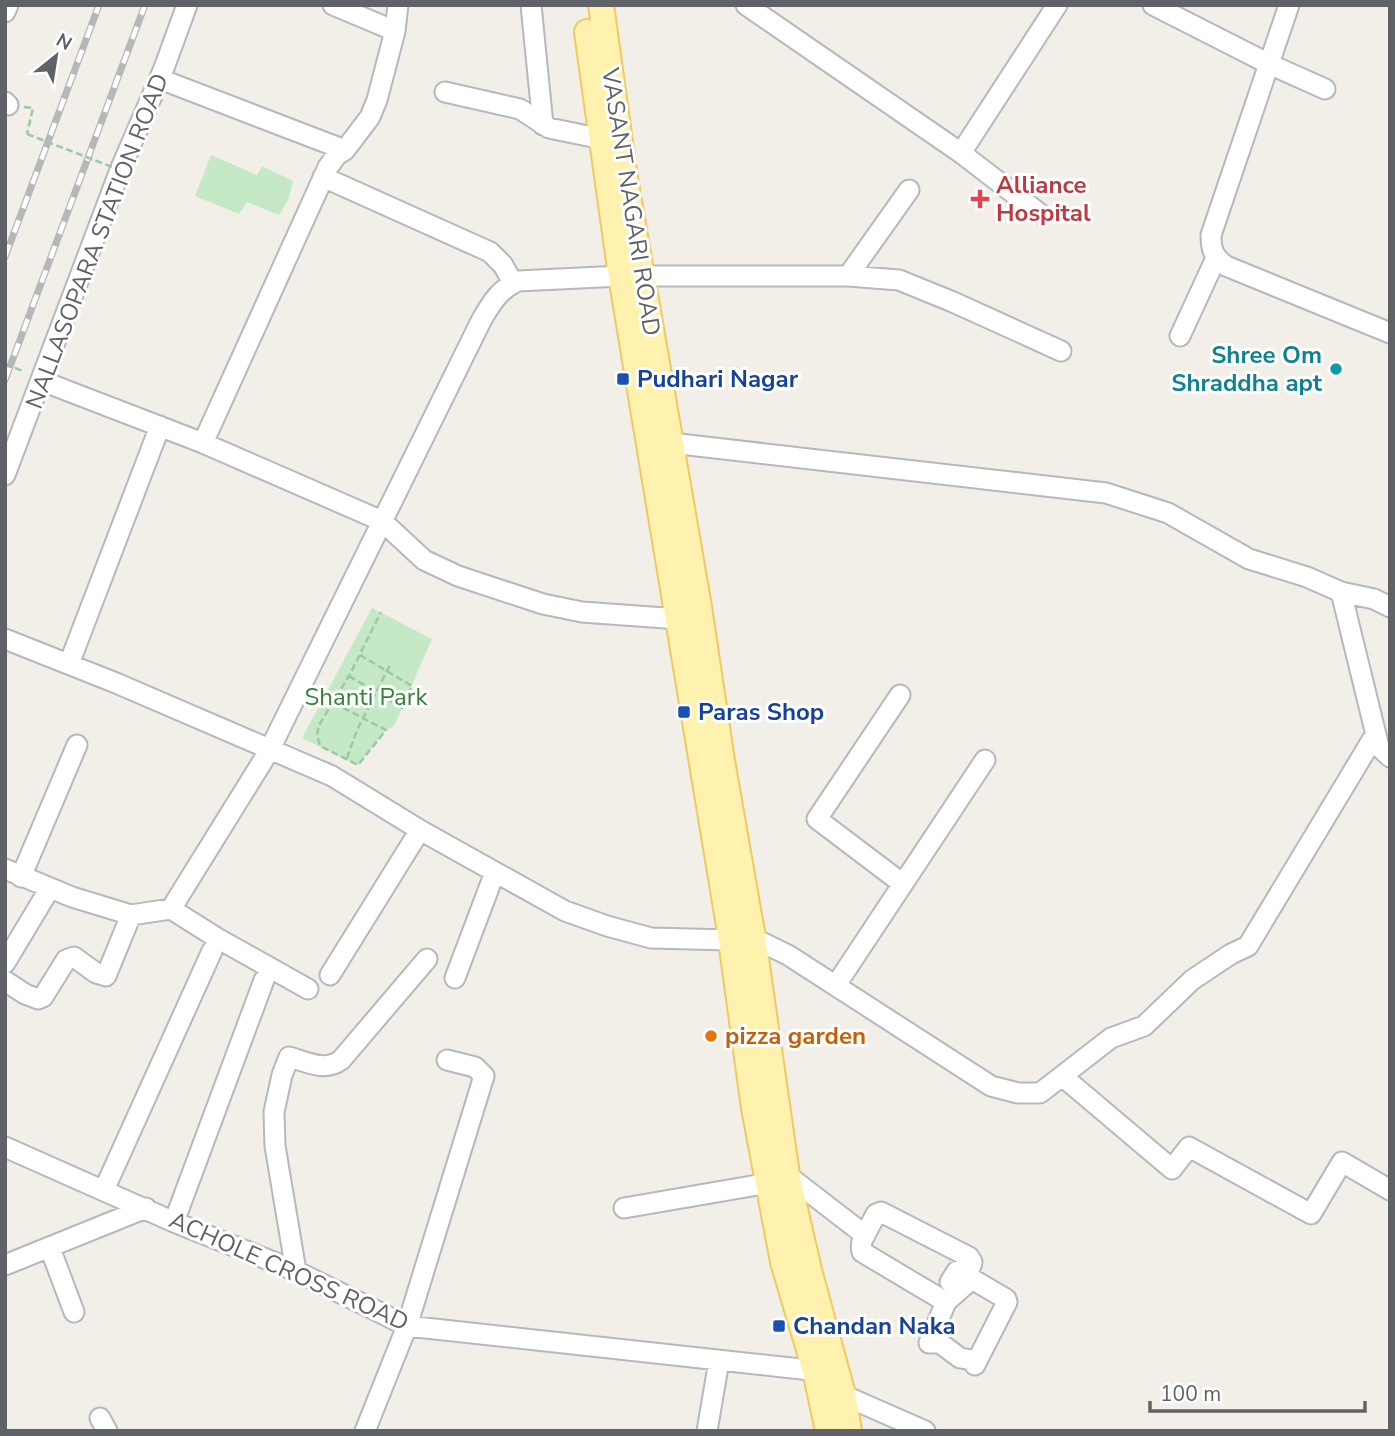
<svg xmlns="http://www.w3.org/2000/svg" width="1395" height="1436" font-family="'Nunito Sans',sans-serif">
	<style>
		.green { fill: #c5e8c5 }
		.lines { fill: none; stroke-linecap: round; stroke-linejoin: round }
		.minor-casing { stroke: #b5b8bc; stroke-width: 23 }
		.major-casing { stroke: #f2c960; stroke-width: 28 }
		.path { stroke: #9cc7a9; stroke-width: 2.5; stroke-dasharray: 7 3.5; stroke-linecap: butt }
		.minor { stroke: #fff; stroke-width: 19 }
		.major { stroke: #fff2af; stroke-width: 24 }
		.rail-casing { stroke: #b6b7b8; stroke-width: 7 }
		.rail { stroke: #fff; stroke-width: 4.5; stroke-dasharray: 13; stroke-linecap: butt }
		.path-bridge { stroke: #9cc7a9; stroke-width: 2.5; stroke-dasharray: 7 3.5; stroke-linecap: butt }
		.health-dot { fill: #e0444e; stroke: #fff; stroke-width: 2.5 }
		.culture-dot { fill: #0f9aa8; stroke: #fff; stroke-width: 2.5 }
		.transit-dot { fill: #1a4fb4; stroke: #fff; stroke-width: 2.5 }
		.food-dot { fill: #e8710a; stroke: #fff; stroke-width: 2.5 }
		.labels { text-anchor: middle; stroke-width: 6; stroke-linejoin: round; paint-order: stroke }
		.health-label { font-size: 24px; font-weight: bold; fill: #be3a42; stroke: #fff; text-anchor: start }
		.street-label { font-size: 24px; fill: #5f6368; stroke: #fff }
		.culture-label { font-size: 24px; font-weight: bold; fill: #0d838f; stroke: #fff; text-anchor: end }
		.transit-label { font-size: 24px; font-weight: bold; fill: #164399; stroke: #fff; text-anchor: start }
		.park-label { font-size: 24px; fill: #348238; stroke: #fff }
		.food-label { font-size: 24px; font-weight: bold; fill: #c56008; stroke: #fff; text-anchor: start }
	</style>
	<rect width="100%" height="100%" fill="#f1efe8"/>
	<!-- green -->
	<path class="green" d="M211,155L257,175L262,166L293,181L289,198L279,215L247,202L239,214L195,196Z
		M372,608L432,639L394,726L386,730L358,765L302,738Z"/>
	<g class="lines">
		<!-- minor casing -->
		<g class="minor-casing">
			<path id="minor" d="M333,5L395,31L398,5
				M531,5L543,125
				M746,5L961,153L1039,213
				M1153,5L1269,64L1325,89
				M1289,5L1211,235C1211,251 1214,257 1226,266L1390,333
				M5,12L8,5
				M160,79L345,150
				M445,92L520,109L549,128L602,139
				M5,102L8,105
				M961,153L1057,5
				M323,177L490,252L503,265L513,283
				M848,276L909,190
				M1180,336L1216,258
				M42,381L203,443L382,521L424,560L458,576L543,604L582,612L679,619L690,612
				M203,443L328,167L337,155L345,150L370,117L377,100L395,31
				M658,447L671,443L1106,493L1168,513L1249,559L1307,577L1341,592L1374,599L1390,607
				M5,475L120,170L164,68L187,5
				M1341,592L1379,747
				M5,639L116,683L332,776L420,830L495,872L455,978
				M69,664L160,426
				M900,695L817,819L903,884
				M5,869L72,897L131,915L171,909L269,751L482,319C492,302 500,289 518,281L621,276H848L899,280L953,302L1061,351
				M495,872L565,911L607,926L651,938L731,940L753,938L788,955L991,1086L1018,1093H1040L1111,1038L1144,1026L1192,980L1231,954L1248,946L1372,740L1390,757
				M21,877L77,745
				M171,909L217,938L308,989
				M5,963L50,888
				M330,975L420,830
				M5,981L25,994L38,999L43,997L66,960L74,957L96,973L106,976L131,915
				M836,985L985,760
				M1062,1076L1172,1169L1189,1147L1311,1214L1342,1162L1390,1190
				M5,1147L174,1222L296,1271L407,1326L828,1372
				M787,1175L861,1232C865,1239 859,1245 862,1252L946,1302
				M104,1190L212,951
				M624,1208L769,1183
				M174,1222L264,980
				M864,1237L876,1214L881,1212L969,1257L972,1262L971,1266L957,1271L950,1282
				M50,1248L74,1312
				M5,1265L146,1208
				M296,1271L275,1146L274,1112L282,1075L289,1057C307,1062 325,1072 341,1060L427,959
				M972,1279L1006,1299L1007,1302L975,1365L972,1360L960,1358L940,1343H929L946,1302Z
				M834,1394L843,1395L925,1431
				M100,1418L107,1431
				M365,1431L407,1326L484,1076L475,1067L447,1060
				M707,1431L719,1361"/>
		</g>
		<!-- major casing -->
		<g class="major-casing">
			<path id="major" d="M601,5L625,178L699,607L722,761L753,938L787,1175L810,1274L843,1395L849,1431
				M587,32L621,276L729,926L754,1108L783,1262L815,1370L828,1431"/>
		</g>
		<!-- path -->
		<path class="path" d="M24,107L33,108L27,134
			M360,655L412,686L402,708L386,698
			M349,676L366,686
			M334,703L386,730L358,765L320,746L317,735L319,725L349,676L381,612
			M347,758L357,730L391,663"/>
		<!-- minor -->
		<use href="#minor" class="minor"/>
		<!-- major -->
		<use href="#major" class="major"/>
		<!-- rail casing -->
		<g class="rail-casing">
			<path id="rail" d="M5,257L99,5
				M5,380L145,5"/>
		</g>
		<!-- rail -->
		<use href="#rail" class="rail"/>
		<!-- path-bridge -->
		<path class="path-bridge" d="M27,134L120,170
			M5,364L23,371"/>
	</g>
	<!-- markers -->
	<path class="health-dot" d="M976.5 188.5h7v7h7v7h-7v7h-7v-7h-7v-7h7z"/>
	<circle class="culture-dot" cx="1336" cy="369" r="7"/>
	<g class="transit-dot">
		<rect x="616" y="372" width="14" height="14" rx="3.5"/>
		<rect x="677" y="705" width="14" height="14" rx="3.5"/>
		<rect x="772" y="1319" width="14" height="14" rx="3.5"/>
	</g>
	<circle class="food-dot" cx="711" cy="1036" r="7"/>
	<g class="labels">
		<!-- health labels -->
		<g class="health-label">
			<text x="996" y="193">Alliance<tspan x="996" dy="28">Hospital</tspan></text>
		</g>
		<!-- street labels -->
		<g class="street-label">
			<text transform="translate(631 202) rotate(81)" y="8">VASANT NAGARI ROAD</text>
			<text transform="translate(97 241) rotate(-69)" y="8">NALLASOPARA STATION ROAD</text>
			<text transform="translate(289 1271) rotate(24)" y="8">ACHOLE CROSS ROAD</text>
		</g>
		<!-- culture labels -->
		<g class="culture-label">
			<text x="1322" y="363">Shree Om<tspan x="1322" dy="28">Shraddha apt</tspan></text>
		</g>
		<!-- transit labels -->
		<g class="transit-label">
			<text x="637" y="387">Pudhari Nagar</text>
			<text x="698" y="720">Paras Shop</text>
			<text x="793" y="1334">Chandan Naka</text>
		</g>
		<!-- park labels -->
		<g class="park-label">
			<text x="366" y="705">Shanti Park</text>
		</g>
		<!-- food labels -->
		<g class="food-label">
			<text x="725" y="1044">pizza garden</text>
		</g>
	</g>
	<!-- border -->
	<rect width="1395" height="1436" fill="none" stroke="#5f6368" stroke-width="14"/>
	<!-- north arrow -->
	<g transform="translate(56 56) rotate(30)" stroke="#ffffff" stroke-width="5" paint-order="stroke">
	<path d="M0-5L12 26L0 18L-12 26Z" fill="#5f6368"/>
	<text y="-10" font-size="19" font-weight="bold" text-anchor="middle" fill="#5f6368">N</text>
	</g>
	<!-- scale -->
	<path d="M1150 1401v10h215v-10" fill="none" stroke="#5f6368" stroke-width="3.5"/>
	<text x="1160" y="1401" font-size="21" fill="#5f6368" stroke="#ffffff" stroke-width="5" paint-order="stroke">100 m</text>
</svg>
